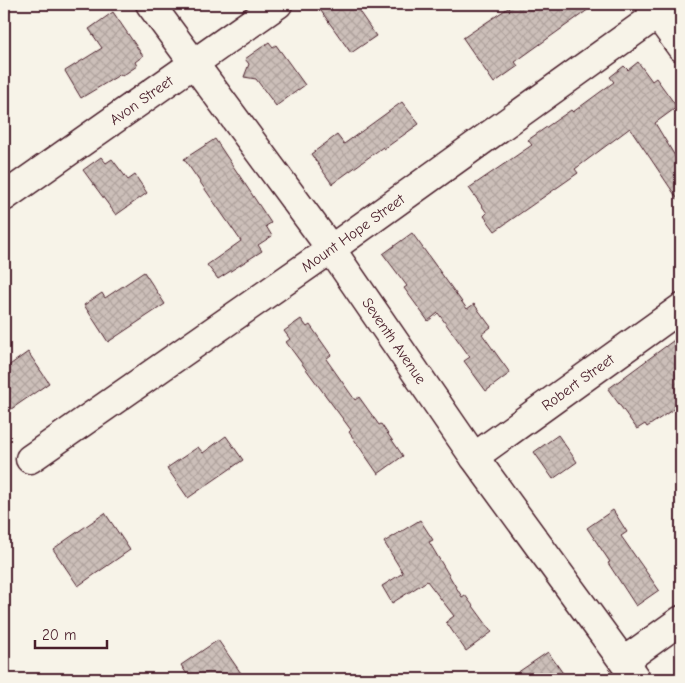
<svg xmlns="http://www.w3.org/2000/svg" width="685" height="683" font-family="'Comic Neue',sans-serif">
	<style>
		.building { fill: url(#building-cross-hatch); stroke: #4a1f2b }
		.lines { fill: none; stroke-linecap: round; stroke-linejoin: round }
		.minor-casing { stroke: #4a1f2b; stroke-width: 31 }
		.minor { stroke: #f7f3e8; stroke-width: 28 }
		.labels { text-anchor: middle; stroke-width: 5; stroke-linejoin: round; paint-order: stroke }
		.street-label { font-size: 15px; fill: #4a1f2b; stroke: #f7f3e8 }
	</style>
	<defs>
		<pattern id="building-cross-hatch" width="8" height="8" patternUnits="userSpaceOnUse" patternTransform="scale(1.25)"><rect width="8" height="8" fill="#ccbfb9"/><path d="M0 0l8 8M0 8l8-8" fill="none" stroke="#b1a49f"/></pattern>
	</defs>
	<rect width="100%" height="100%" fill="#f7f3e8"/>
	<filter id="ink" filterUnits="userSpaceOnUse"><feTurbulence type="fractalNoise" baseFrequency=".02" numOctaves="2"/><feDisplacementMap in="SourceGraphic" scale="10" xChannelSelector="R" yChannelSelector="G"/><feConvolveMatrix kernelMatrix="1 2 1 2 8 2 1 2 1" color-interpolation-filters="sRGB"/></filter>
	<g filter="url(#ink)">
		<!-- building -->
		<path class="building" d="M316,4H354L376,36L351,53Z
			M514,4H596L515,62L518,66L494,83L463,38Z
			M113,12L143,56L135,62L137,66L122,76L121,74L81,98L65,71L102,48L89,29Z
			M269,42L273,47L276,45L305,85L276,106L256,79L244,77L249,64L245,59Z
			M638,62L652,81L656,78L677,107L655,123L681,166V204L630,128L575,169L578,173L495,231L484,216L487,213L469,188L532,145L528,140L571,110L573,112L614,82L610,77L624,66L628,70Z
			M402,102L419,124L384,149L383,147L332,184L311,154L337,135L344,144Z
			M215,139L271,223L266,226L272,236L258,245L262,251L218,279L207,265L241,241L184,159Z
			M101,157L106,163L112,159L128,180L135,175L147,193L116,215L83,170Z
			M412,233L467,309L474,304L491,327L482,334L510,373L486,391L464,361L470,357L438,313L428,321L404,288L407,286L383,254Z
			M144,272L165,304L108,342L84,305L102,293L105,298Z
			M301,319L307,327L310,325L331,355L326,359L355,400L359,397L379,425L381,424L403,456L378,474L349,432L351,430L286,342L290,339L284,331Z
			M681,335V404L647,427L645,424L637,429L608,389Z
			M28,352L49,383L4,414V369Z
			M558,435L577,462L553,479L534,452Z
			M226,436L243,460L188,498L167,468L198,447L203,453Z
			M613,510L627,532L621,536L659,590L636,606L608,563L610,562L587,528Z
			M105,513L130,550L78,586L53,549Z
			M420,520L433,540L429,542L462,597L465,595L492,632L466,651L446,622L454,616L427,581L392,603L382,586L403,573L384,542Z
			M218,640L245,679H190L181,665Z
			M548,652L567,679H508Z"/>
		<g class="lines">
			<!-- minor casing -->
			<g class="minor-casing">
				<g id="minor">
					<path id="s1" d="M150,4L331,249L474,457L636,679"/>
					<path d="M650,4L681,47"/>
					<path id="s2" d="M4,197L278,4"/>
					<path id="s3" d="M474,457L681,308"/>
					<path id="s4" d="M30,459L331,249L672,4"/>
					<path d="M624,661L681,620"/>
				</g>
			</g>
			<!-- minor -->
			<use href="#minor" class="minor"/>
		</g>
	</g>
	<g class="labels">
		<!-- street labels -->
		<g class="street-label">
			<text dy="5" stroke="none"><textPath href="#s2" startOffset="168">Avon Street</textPath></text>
			<text dy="5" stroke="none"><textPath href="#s4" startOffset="394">Mount Hope Street</textPath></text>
			<text dy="5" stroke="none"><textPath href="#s1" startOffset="416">Seventh Avenue</textPath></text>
			<text dy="5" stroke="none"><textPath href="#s3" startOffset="128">Robert Street</textPath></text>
		</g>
	</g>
	<!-- margin -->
	<rect width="685" height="683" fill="none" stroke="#f7f3e8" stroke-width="20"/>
	<rect x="10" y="10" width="665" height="663" fill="none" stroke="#4a1f2b" stroke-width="2" filter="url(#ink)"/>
	<!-- scale -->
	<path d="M35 640v8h72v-8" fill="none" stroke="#4a1f2b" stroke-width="2.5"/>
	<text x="42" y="640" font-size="15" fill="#4a1f2b" stroke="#f7f3e8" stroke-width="4" paint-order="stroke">20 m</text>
</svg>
